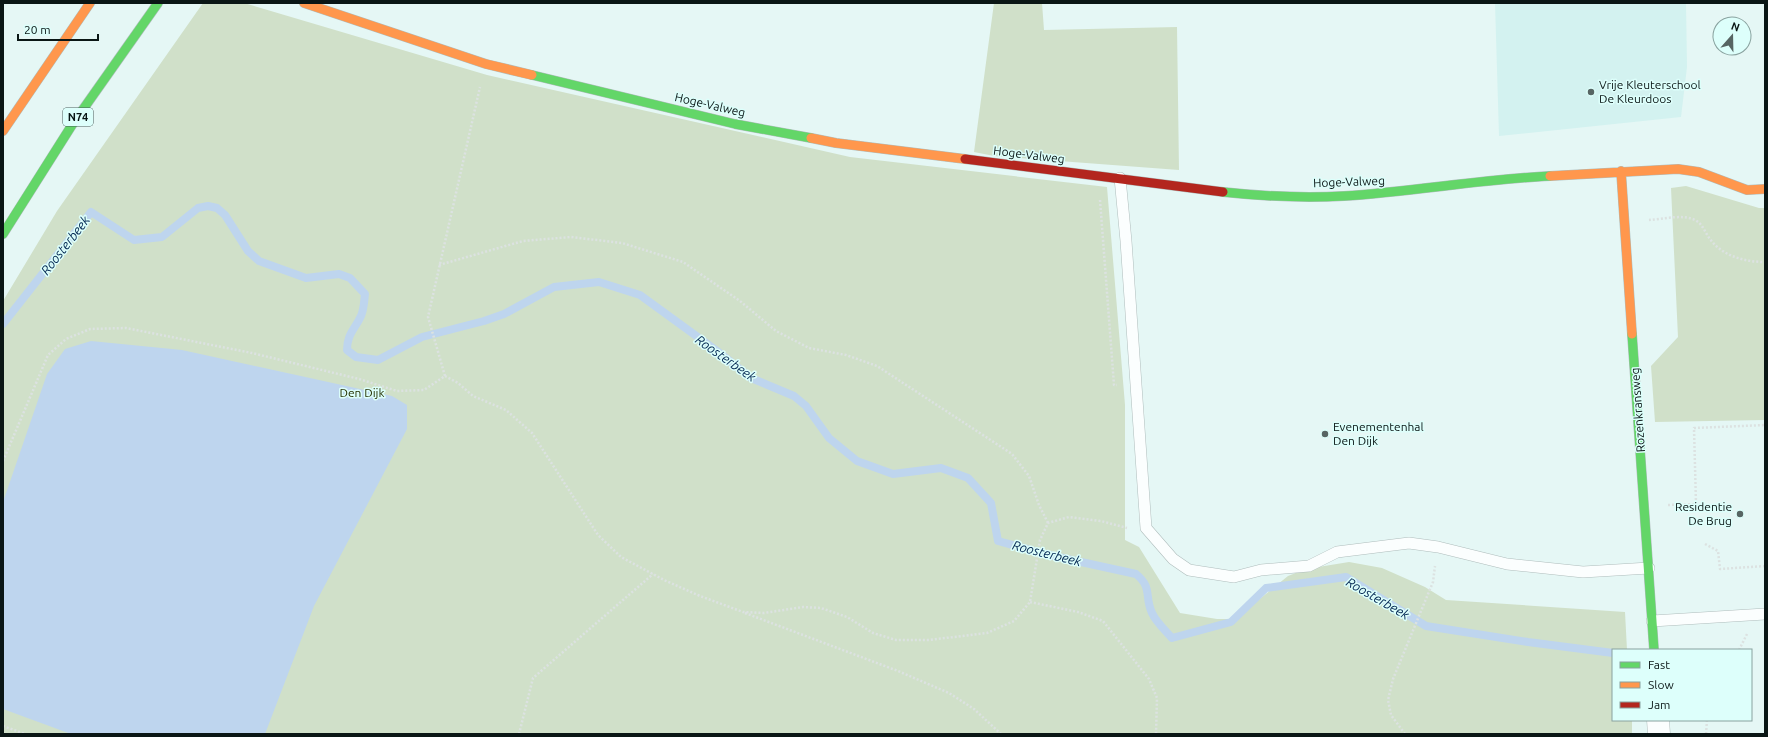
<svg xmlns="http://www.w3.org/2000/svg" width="1768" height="737" font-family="Ubuntu,sans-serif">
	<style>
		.built { fill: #d3f2f0 }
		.green { fill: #d0e0c9 }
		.water { fill: #bed5ee }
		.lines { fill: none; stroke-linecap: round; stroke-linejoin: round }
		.stream { stroke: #bed5ee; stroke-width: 8 }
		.lane-casing { stroke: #afbdbc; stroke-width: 12 }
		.street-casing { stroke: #afbdbc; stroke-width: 23 }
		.fast-casing { stroke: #afbdbc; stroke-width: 10 }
		.slow-casing { stroke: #afbdbc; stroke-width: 10 }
		.jam-casing { stroke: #afbdbc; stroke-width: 10 }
		.path { stroke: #dce2e1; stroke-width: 2.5; stroke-dasharray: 2 2; stroke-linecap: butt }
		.lane { stroke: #fbfefe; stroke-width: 11 }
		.street { stroke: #fbfefe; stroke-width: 22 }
		.fast { stroke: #63d668; stroke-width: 9 }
		.slow { stroke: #ff974d; stroke-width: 9 }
		.jam { stroke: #b3261e; stroke-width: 9 }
		.poi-dot { fill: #576563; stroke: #ddfffb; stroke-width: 1.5 }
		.labels { text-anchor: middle; stroke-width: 3; stroke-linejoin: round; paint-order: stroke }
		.shield { fill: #ddfffb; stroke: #495c5a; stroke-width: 1 }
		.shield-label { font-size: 11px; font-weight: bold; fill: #0a1615 }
		.poi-label { font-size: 12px; fill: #0a1615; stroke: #ddfffb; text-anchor: start }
		.street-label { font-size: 12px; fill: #0a1615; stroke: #ddfffb }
		.park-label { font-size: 12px; fill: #253102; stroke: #ddfffb }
		.water-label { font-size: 13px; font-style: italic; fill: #042853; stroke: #ddfffb }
	</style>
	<rect width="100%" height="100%" fill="#e5f7f5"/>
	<!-- built -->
	<path class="built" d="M1495,3H1686L1687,67L1681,117L1499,136Z"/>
	<!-- green -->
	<path class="green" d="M203,3H244L487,75L850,157L1107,187L1125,405V540L1139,547L1180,613L1217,619H1235L1288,576L1306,569L1349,562L1382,568L1425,587L1446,600L1625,612L1627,650H1613V720H1632V734H3V301L57,211Z
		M994,3H1042L1044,30L1177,27L1179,170L994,156L974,152Z
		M1686,186L1759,208H1765V420L1655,422L1651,366L1678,337L1671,188Z"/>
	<!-- water -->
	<path class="water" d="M91,341L182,350L392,396L407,405V429L314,606L265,734H71L3,709V502L47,374L65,349Z"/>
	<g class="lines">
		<!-- stream -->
		<path class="stream" d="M3,324L91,212L134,240L162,237L198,208L208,206L217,208L225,215L248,251L259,261L306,278L339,274L350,278L365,294C364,302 364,309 361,316C355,329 347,334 347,350L356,357L378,360L422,337L484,321L504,314L554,287L599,282L640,295L717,351L751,378L794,396L806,406L829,438L857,461L893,474L941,468L968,478L991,503L998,541L1049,555L1136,574C1153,588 1144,596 1152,613C1156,622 1165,630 1172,638L1231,622L1266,588L1346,577L1426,626L1528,642L1613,653"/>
		<!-- lane casing -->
		<g class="lane-casing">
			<path id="lane" d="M1120,178L1126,241L1146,528L1173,559L1189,570L1234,577L1261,570L1309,566L1337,552L1409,543L1438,547L1507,564L1583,572L1649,568
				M1652,621L1765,614"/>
		</g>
		<!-- street casing -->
		<g class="street-casing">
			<path id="street" d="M1658,720L1659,734"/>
		</g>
		<!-- fast casing -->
		<g class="fast-casing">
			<path id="fast" d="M532,75L735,124L811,138
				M1223,192C1260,196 1306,198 1344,196C1413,192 1481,179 1550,176
				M3,234L72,125L158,3
				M1632,334L1654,650"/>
		</g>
		<!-- slow casing -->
		<g class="slow-casing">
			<path id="slow" d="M304,3L486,64L532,75
				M3,131L90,3
				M811,138L836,143L965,159
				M1621,171L1632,334
				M1550,176L1678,169L1699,172L1747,190L1765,189"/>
		</g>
		<!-- jam casing -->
		<g class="jam-casing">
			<path id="jam" d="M965,159L1223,192"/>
		</g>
		<!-- path -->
		<path class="path" d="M1100,200L1114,385H1117
			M1649,220C1663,219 1683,214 1695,220C1703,224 1705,233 1710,239C1722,256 1745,262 1765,262
			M439,265L523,241L571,237L622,243L683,262L740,301L776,331L809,348L846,355L877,366L1012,454L1029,476L1039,505L1048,523
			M445,376L458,383L473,396L506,410L532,433L598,535L621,557L664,580L700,596L743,612L764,613L803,607L821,608L847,617L873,633L896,640H929L987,633L1014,621L1030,602L1040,540L1048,523L1069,517L1101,521L1127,528
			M3,461L48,355L66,339L90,329L126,328L252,353L359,379L397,391L424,390L445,376L428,317L480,87
			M1668,505L1696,504L1694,428L1765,425
			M1705,544L1718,551L1720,569L1765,566
			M1030,602L1078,612L1103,621L1149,679L1157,698L1156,734
			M745,613L898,671L949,693L974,709L1001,734
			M1739,650L1747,634
			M3,726L25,734
			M519,734L533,678L653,574
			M1405,734L1391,715L1388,700L1393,679L1433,582L1435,566
			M1706,734L1707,720"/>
		<!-- lane -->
		<use href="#lane" class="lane"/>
		<!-- street -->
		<use href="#street" class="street"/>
		<!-- fast -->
		<use href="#fast" class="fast"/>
		<!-- slow -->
		<use href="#slow" class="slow"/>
		<!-- jam -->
		<use href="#jam" class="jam"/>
	</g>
	<!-- markers -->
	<g class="poi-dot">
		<circle cx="1591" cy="92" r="4"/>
		<circle cx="1325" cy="434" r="4"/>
		<circle cx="1740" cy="514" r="4"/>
	</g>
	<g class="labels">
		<!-- shield labels -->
		<rect class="shield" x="63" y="108" width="30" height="18" rx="3"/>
		<g class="shield-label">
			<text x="78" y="121">N74</text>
		</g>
		<!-- poi labels -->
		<g class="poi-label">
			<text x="1599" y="89">Vrije Kleuterschool<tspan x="1599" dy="14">De Kleurdoos</tspan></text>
			<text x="1333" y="431">Evenementenhal<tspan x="1333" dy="14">Den Dijk</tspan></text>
			<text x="1732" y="511" text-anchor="end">Residentie<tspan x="1732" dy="14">De Brug</tspan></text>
		</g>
		<!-- street labels -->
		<g class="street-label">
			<text transform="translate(710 105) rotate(13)" y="4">Hoge-Valweg</text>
			<text transform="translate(1029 155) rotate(7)" y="4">Hoge-Valweg</text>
			<text transform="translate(1349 182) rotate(-2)" y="4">Hoge-Valweg</text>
			<text transform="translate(1638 410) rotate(-94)" y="4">Rozenkransweg</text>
		</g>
		<!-- park labels -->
		<g class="park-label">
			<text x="362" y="397">Den Dijk</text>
		</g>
		<!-- water labels -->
		<g class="water-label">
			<text transform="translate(65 245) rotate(-52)" y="5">Roosterbeek</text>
			<text transform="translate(726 358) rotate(35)" y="5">Roosterbeek</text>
			<text transform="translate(1047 553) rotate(14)" y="5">Roosterbeek</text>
			<text transform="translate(1378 598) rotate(30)" y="5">Roosterbeek</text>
		</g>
	</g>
	<!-- border -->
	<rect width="1768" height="737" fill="none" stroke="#0a1615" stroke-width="8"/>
	<!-- legend -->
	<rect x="1612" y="649" width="140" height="72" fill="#ddfffb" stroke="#89a29f"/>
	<rect x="1620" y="662" width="20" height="6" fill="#63d668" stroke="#89a29f"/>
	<text x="1648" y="669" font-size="12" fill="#0a1615">Fast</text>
	<rect x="1620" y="682" width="20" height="6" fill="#ff974d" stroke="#89a29f"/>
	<text x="1648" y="689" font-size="12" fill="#0a1615">Slow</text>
	<rect x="1620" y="702" width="20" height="6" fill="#b3261e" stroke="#89a29f"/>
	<text x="1648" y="709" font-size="12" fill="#0a1615">Jam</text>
	<!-- north arrow -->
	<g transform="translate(1732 36) rotate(20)"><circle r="19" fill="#ddfffb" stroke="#89a29f"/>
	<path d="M0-3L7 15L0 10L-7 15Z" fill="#576563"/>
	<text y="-6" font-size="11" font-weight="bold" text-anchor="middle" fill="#0a1615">N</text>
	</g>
	<!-- scale -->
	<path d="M18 34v6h80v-6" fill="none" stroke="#0a1615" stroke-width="2"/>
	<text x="24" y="34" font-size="12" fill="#0a1615" stroke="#ddfffb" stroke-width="3" paint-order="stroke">20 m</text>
</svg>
